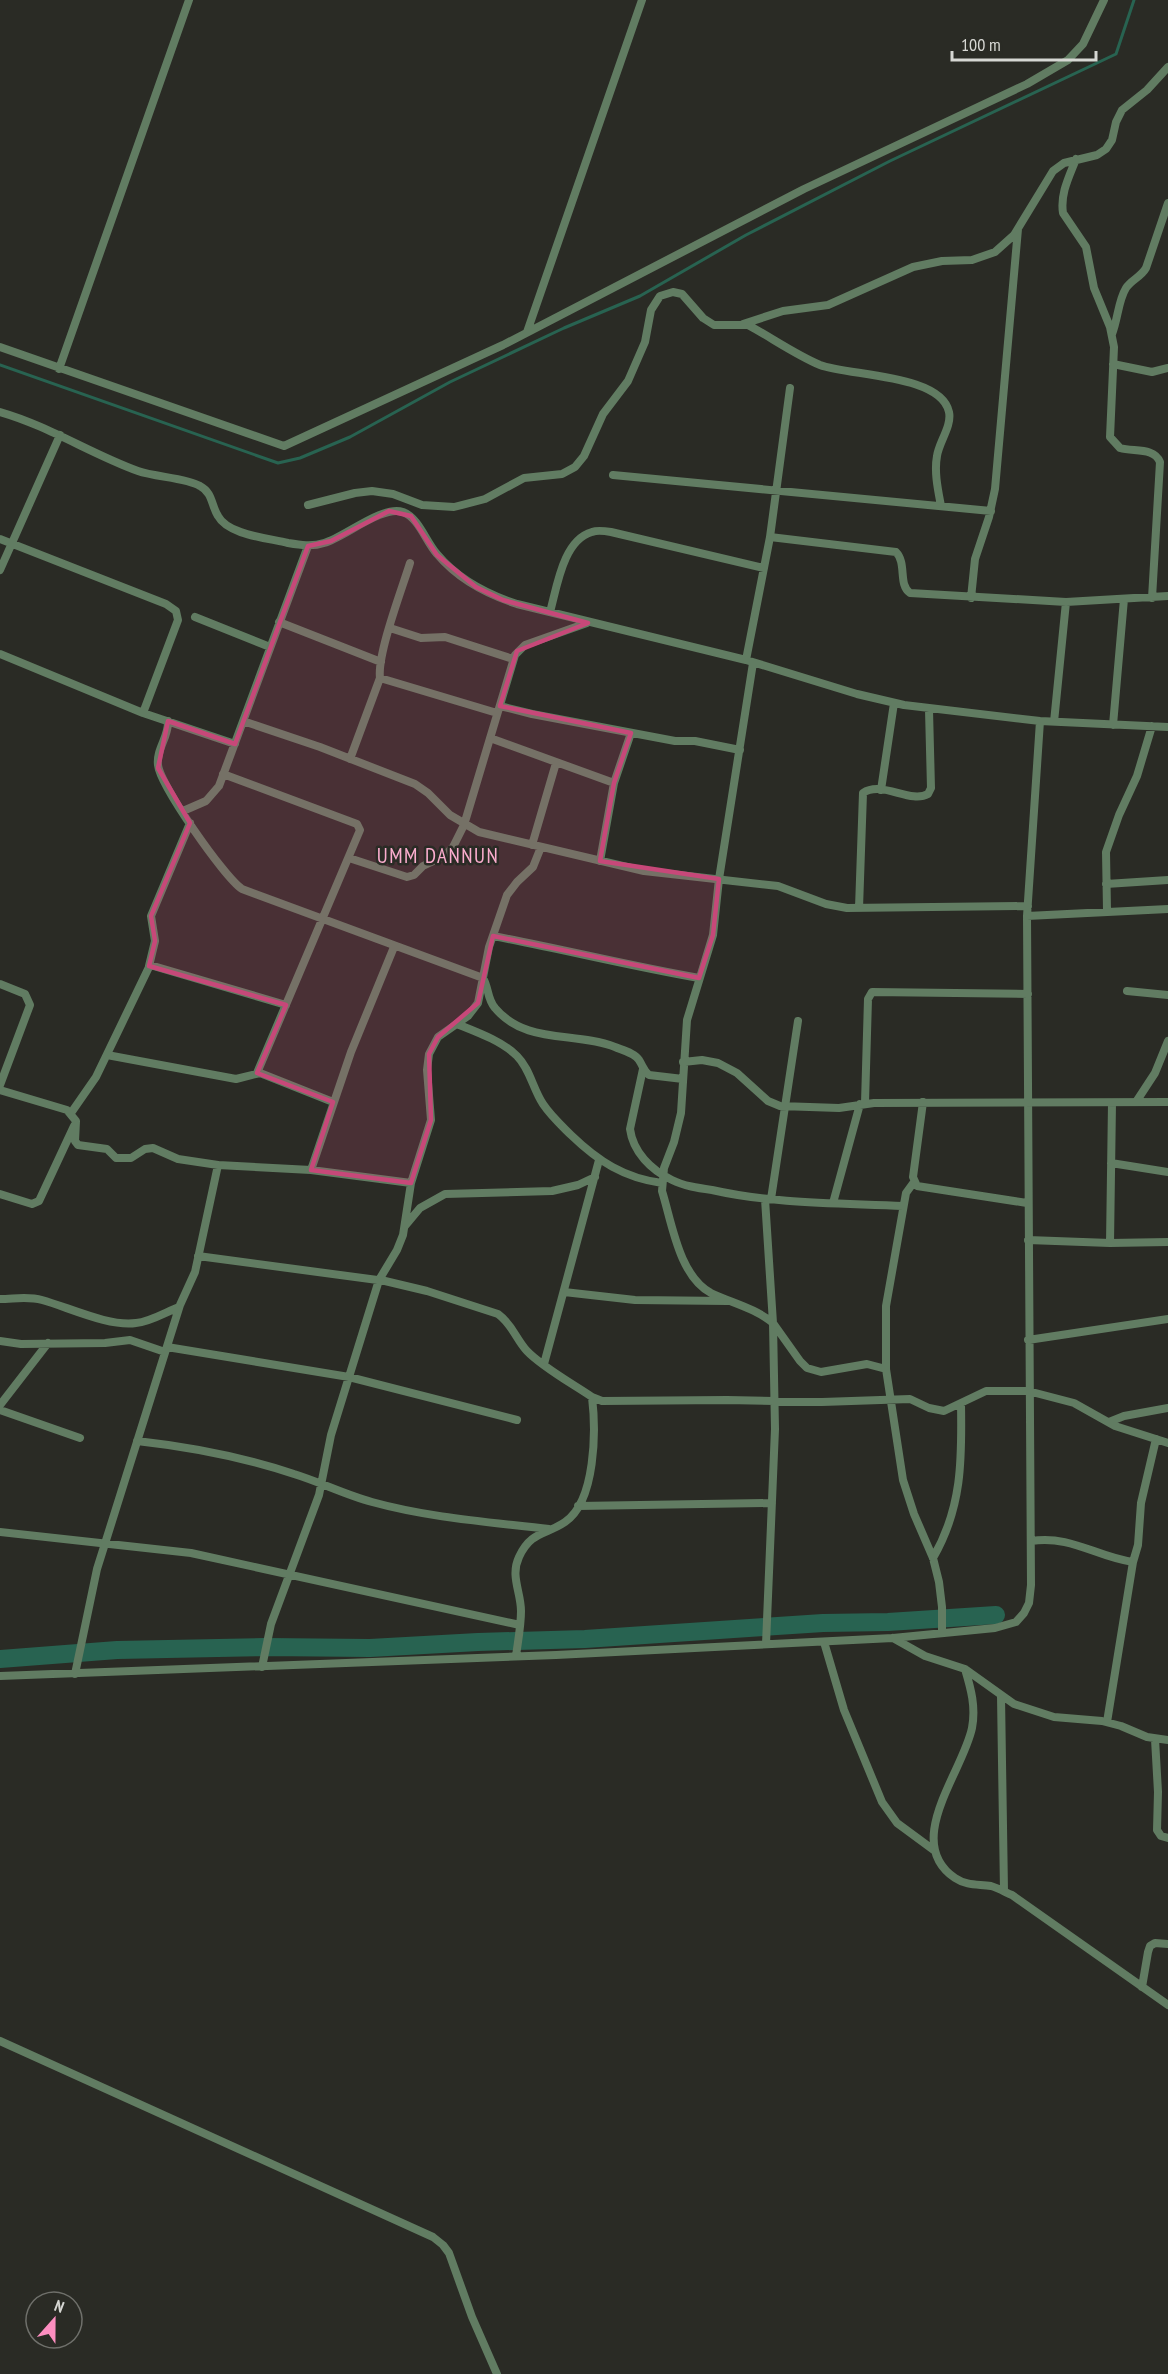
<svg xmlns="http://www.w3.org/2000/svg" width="1168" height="2374" font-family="'PT Sans Narrow',sans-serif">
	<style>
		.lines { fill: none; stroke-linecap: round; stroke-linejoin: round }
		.stream { stroke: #286351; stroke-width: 3 }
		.river { stroke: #286351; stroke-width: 18 }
		.minor { stroke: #617c62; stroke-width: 8 }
		.marked { fill: #c74879; fill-opacity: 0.2; stroke: #c74879; stroke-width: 4.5; stroke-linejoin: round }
		.labels { text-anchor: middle; stroke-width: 5; stroke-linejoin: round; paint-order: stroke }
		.quarter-label { font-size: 21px; letter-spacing: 1.5px; fill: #fbadce; stroke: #2a2b25 }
	</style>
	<rect width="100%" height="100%" fill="#2a2b25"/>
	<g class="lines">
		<!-- stream -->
		<path class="stream" d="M0,365L278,463L300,458L350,437L450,382L564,328L640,296L746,235L890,161L1116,54L1134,0"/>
		<!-- river -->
		<path class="river" d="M0,1659L117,1650L265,1647L370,1648L478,1642L585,1639L823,1623L888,1622L996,1615"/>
		<!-- minor -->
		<path class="minor" d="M1076,159C1069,177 1060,194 1063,213L1086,247L1094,288L1110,327L1114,347L1110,437L1120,448C1134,452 1154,447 1160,462L1152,598
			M743,324L783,311L828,305L913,267L942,261L972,260L995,252L1014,235L1053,171L1064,163L1097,155L1106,149L1112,140L1116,122L1122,110L1147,90L1168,67
			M527,332L642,0
			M1112,334C1118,319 1118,301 1126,288C1131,280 1141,277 1146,268L1168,203
			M0,347L284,446L503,345L804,189L1027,84L1068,60L1083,44L1104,0
			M1113,364L1152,372L1168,368
			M59,369L189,0
			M0,412C49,426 91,454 138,471C155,477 187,478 200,486C213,493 211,505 218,516C228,535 268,538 288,543C300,545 312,547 324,543C345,537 382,505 403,512C419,518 426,542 437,554C458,579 486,594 517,604L746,660L857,694L904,705L1040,721L1168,727
			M613,475L991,511
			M308,505L355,493L372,491L393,494L422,505L454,507L485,499L524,478L562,474L575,467L584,456L603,414L628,381L645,342L651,310L660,296L673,292L682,294L703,318L714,325H748C772,338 796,355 820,365C849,376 941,374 949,412C952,426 939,442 937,456C934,472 938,490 941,506
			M770,537L896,552C907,563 898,585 910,593L1066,602L1168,596
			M0,539L166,604L176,611L178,620L143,713
			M0,570L60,435
			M971,598L975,559L989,517L995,489L1018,229
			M550,612C557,587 563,540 592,532C597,530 605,531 611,532L764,568
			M195,617L270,647
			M279,622L381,662
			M390,628L421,638L445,637L513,659
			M0,654L143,713L235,744
			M746,660L770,537L790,388
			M753,663L719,879L713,935L687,1020L681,1113L674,1142L664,1168L662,1191C672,1223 679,1276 711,1293C732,1303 755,1308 773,1323L775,1429L766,1644
			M380,678C377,654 402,589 410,563
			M500,706L532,714L675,741H695L740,750
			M168,721C169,737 156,749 158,765C160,785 224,877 242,889L483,978C489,988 487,999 495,1008C526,1045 574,1031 615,1047C622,1050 635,1053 639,1060C643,1066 643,1070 649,1075L683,1079
			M243,721L320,747L415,784L428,793L450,815L479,832L644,871L778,886L826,904L847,908L1028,906
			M1054,722L1066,602
			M1113,725L1124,599
			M490,738L614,783
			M350,759L380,678L497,713
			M223,774L357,824L360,830L257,1073
			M881,790L894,703
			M183,811L206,801L219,786L308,546
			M532,845L556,763
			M349,858L407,877L414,875L423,866L444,856L453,847L464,825L515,655L525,645L587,623
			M600,861L614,783L631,733
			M1106,884L1168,880
			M859,908L863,793C882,780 910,804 928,794L931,788L929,710
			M1107,910L1106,852L1119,815L1137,776L1152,726
			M1027,916L1168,909
			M493,936C562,949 630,966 699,978
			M149,966L155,941L151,916L190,823
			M0,984L25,994L30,1005L0,1085
			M1127,991L1168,995
			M457,1024C477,1032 502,1041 517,1056C530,1069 533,1089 543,1104C551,1116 561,1125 571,1135C598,1161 624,1178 662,1183
			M107,1055L236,1079L260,1073L333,1102
			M683,1062L702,1060L718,1063L737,1073L768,1101L780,1106L839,1108L874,1103L1168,1102
			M643,1069L630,1129C633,1152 651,1170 672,1180C684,1186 698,1188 712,1190C774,1204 840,1203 903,1206
			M0,1090L67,1110L76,1121L75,1141L78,1145L107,1149L116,1158H131L145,1149L153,1148L178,1159L218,1165L311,1170L411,1183
			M923,1102L913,1177L917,1186L1027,1203
			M1136,1102L1155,1073L1168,1041
			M865,1103L868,999L872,992L1028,994
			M71,1113L96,1077L150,965L286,1005
			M1111,1163L1168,1172
			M311,1170L351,1052L394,947
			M914,1182L906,1193L886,1306V1369L903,1480L914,1514L933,1558L939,1582L942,1607V1633
			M0,1194L32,1204L39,1201L74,1126
			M765,1199L773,1323L800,1361L807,1368L821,1372L867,1364L886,1369
			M771,1199L798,1021
			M833,1203L860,1104
			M405,1226L420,1208L445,1194L552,1191L578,1185L595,1177
			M1028,1240L1110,1243L1168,1242
			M1110,1243L1112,1103
			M198,1256L385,1281L427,1291L498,1314C512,1324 516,1339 527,1351C542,1367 573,1384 592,1397L602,1401L727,1400L822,1402L910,1399L929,1408L944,1411L986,1391H1028L1074,1403L1115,1426L1168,1443
			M564,1292L635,1300L727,1301
			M0,1299C14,1299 28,1296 42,1300C68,1307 109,1327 136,1323C150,1322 166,1312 179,1307
			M1028,1340L1168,1319
			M0,1341L21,1344L105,1343L130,1340L165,1352
			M167,1347L349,1377L517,1420
			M544,1364L599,1160
			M0,1405L48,1343
			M0,1410L80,1438
			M1109,1422L1124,1416L1168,1408
			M137,1441C191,1447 243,1457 294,1474C320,1482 346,1495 372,1502C430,1518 490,1522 549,1529
			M578,1506L772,1503
			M0,1532L191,1553L520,1625
			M1031,1541C1072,1535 1096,1557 1133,1562
			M933,1558C962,1508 962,1460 961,1404
			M893,1638L925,1656L965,1669L1014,1704L1054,1717L1102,1721L1121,1726L1147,1737L1168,1740
			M824,1642L844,1710L882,1802L897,1823L935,1851
			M516,1656C518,1641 521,1626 521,1611C521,1592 510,1576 519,1557C531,1531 546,1535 565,1522C596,1501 596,1430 592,1397
			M262,1667L271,1624L319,1495L331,1435L379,1280L397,1250L403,1235L411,1183L431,1120L427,1070L429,1054L438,1037L468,1016L478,1003L489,947L507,895L517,882L533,867L541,847
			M965,1669C971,1689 976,1707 972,1728C963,1772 902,1842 955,1878C967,1886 978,1884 991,1886C998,1888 1005,1892 1012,1895L1168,2005
			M75,1674L97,1569L180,1305L195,1272L218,1165
			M0,1676L556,1655L893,1638L995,1628L1016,1622L1024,1613L1029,1603L1031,1585L1027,916L1040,721
			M1001,1696L1004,1891
			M1107,1722L1133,1562L1138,1545L1141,1503L1156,1439
			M1155,1739L1158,1792L1157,1830L1161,1836L1168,1838
			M1142,1987L1148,1952L1150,1946L1155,1943L1168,1944
			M0,2041L433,2237L443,2245L449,2253L472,2317L497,2374"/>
	</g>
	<!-- marked area -->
	<path class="marked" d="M389,511L411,516L437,555L476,587L503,600L588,623L517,651L500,706L631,733L614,783L600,861L719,879L713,935L699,978L493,936L478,1003L438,1037L429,1054L431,1120L411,1183L311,1170L333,1102L257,1073L286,1005L149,966L155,941L151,916L190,823L158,768L168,721L235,744L308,546L331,541Z"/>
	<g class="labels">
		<!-- quarter labels -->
		<g class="quarter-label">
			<text x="438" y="863">UMM DANNUN</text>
		</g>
	</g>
	<!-- north arrow -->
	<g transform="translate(54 2320) rotate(21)"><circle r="28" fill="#2a2b25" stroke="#6f706b" stroke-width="1.5"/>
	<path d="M0-4.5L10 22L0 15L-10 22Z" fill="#fd8ec0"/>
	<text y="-9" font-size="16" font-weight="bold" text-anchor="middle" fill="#d6d7d3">N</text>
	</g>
	<!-- scale -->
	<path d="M952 51v9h144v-9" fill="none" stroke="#d6d7d3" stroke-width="3"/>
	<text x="961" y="51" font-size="18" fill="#d6d7d3" stroke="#2a2b25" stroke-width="4.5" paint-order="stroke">100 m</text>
</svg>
